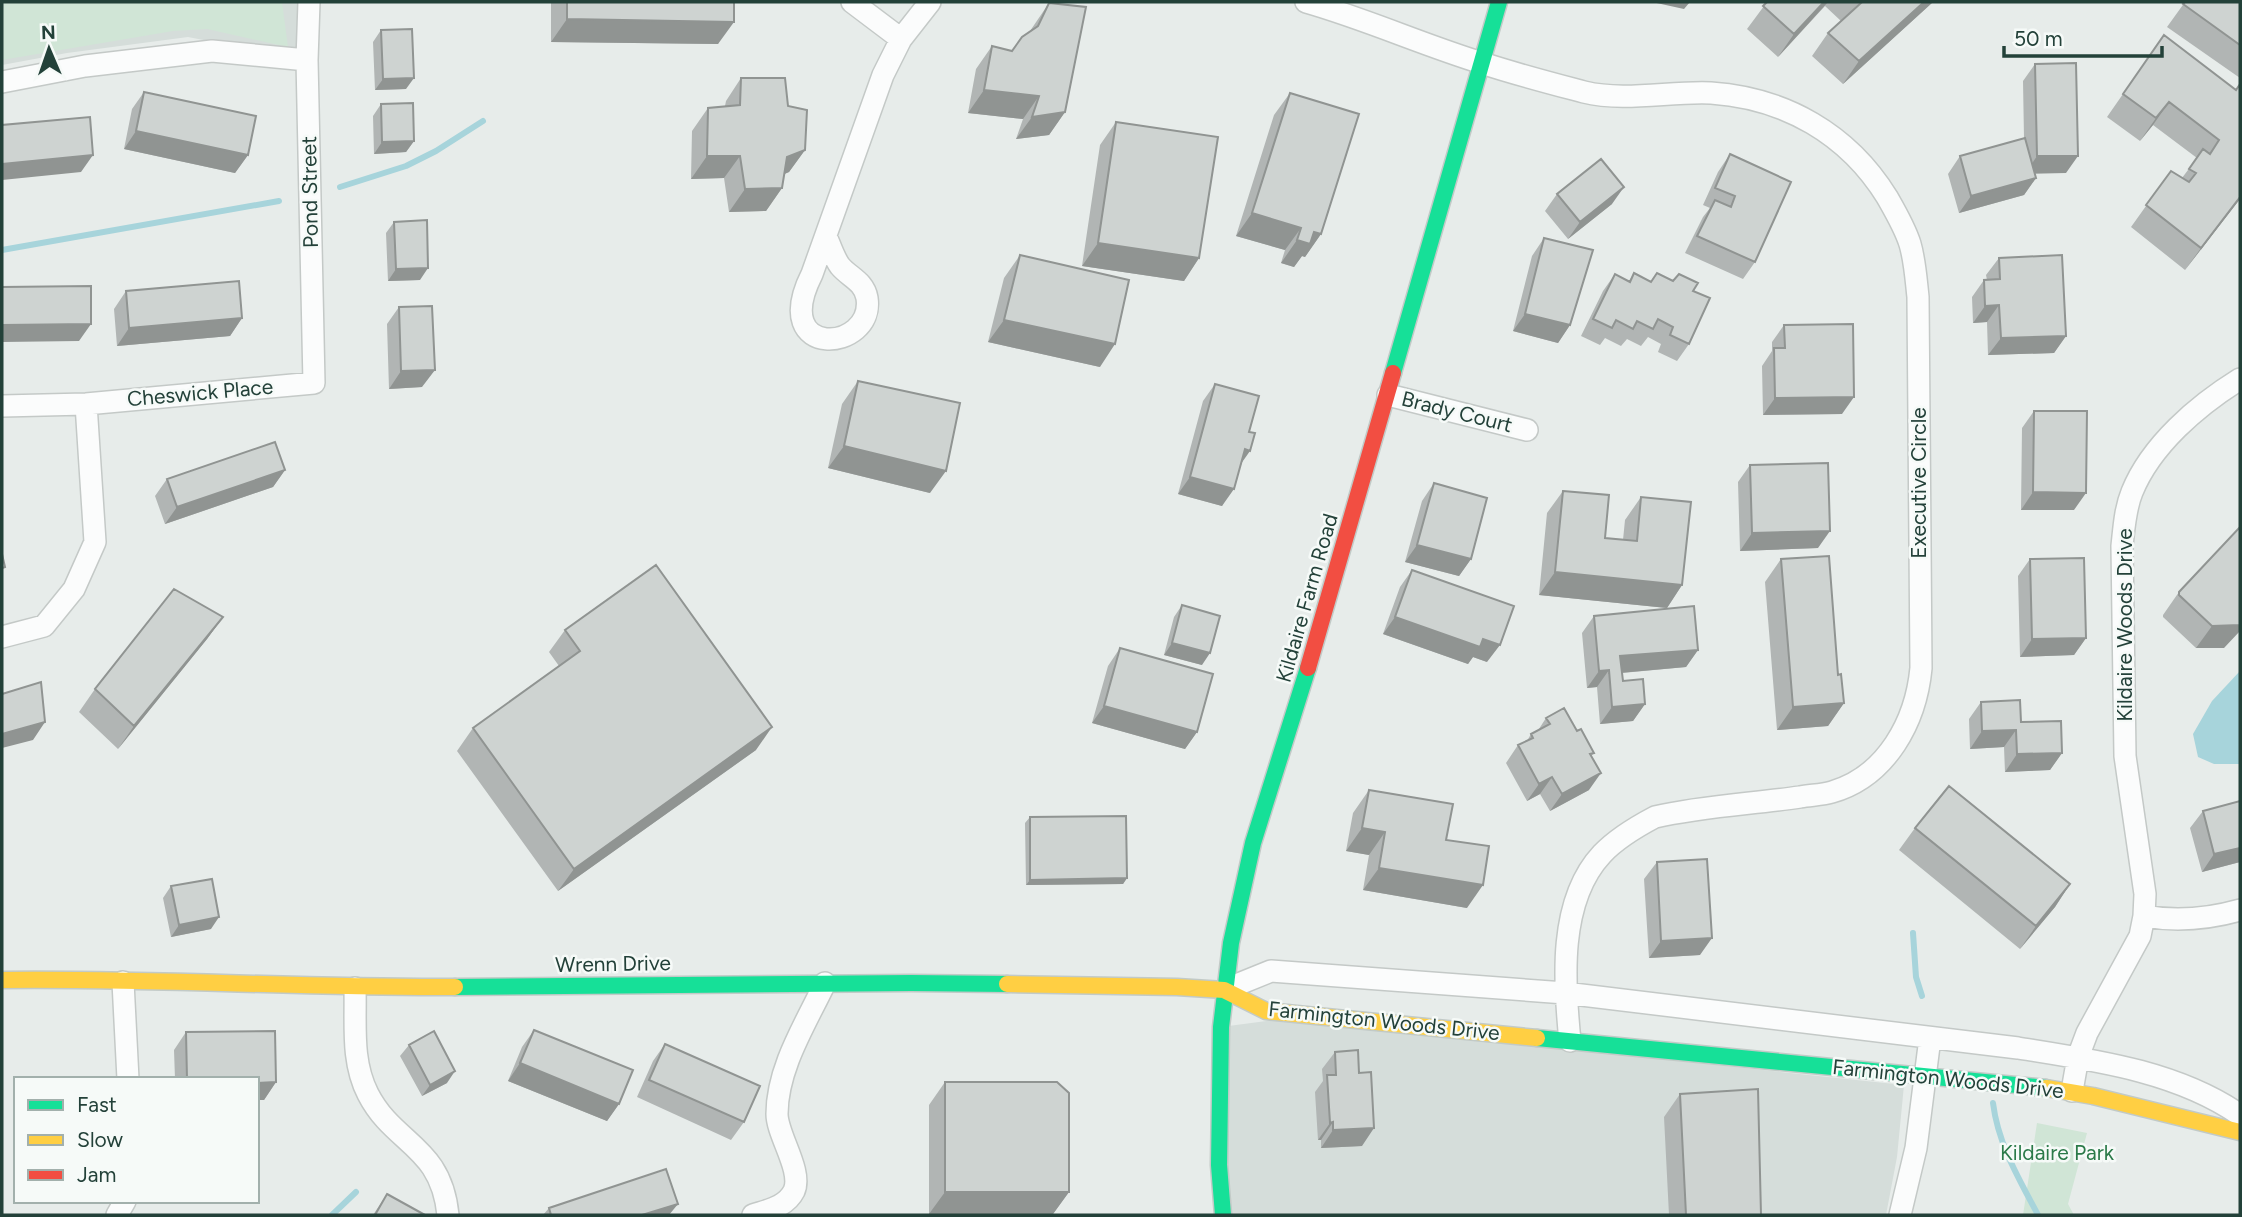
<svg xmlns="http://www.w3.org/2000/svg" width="2242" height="1217" font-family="Figtree,sans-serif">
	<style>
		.built { fill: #d5ddda }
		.green { fill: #d0e5d6 }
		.water { fill: #a7d4db }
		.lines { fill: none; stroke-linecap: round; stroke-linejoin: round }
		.stream { stroke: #a7d4db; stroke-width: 6 }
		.street-casing { stroke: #c4c9c7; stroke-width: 24 }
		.fast-casing { stroke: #c2cac7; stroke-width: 19 }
		.slow-casing { stroke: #c2cac7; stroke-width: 19 }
		.jam-casing { stroke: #c2cac7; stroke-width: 19 }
		.street { stroke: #fbfcfc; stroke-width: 21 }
		.fast { stroke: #16e098; stroke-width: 16 }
		.slow { stroke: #ffcf43; stroke-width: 16 }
		.jam { stroke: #f24e42; stroke-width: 16 }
		.wall { fill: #b1b5b4 }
		.shaded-wall { fill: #909492 }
		.building { fill: #ced3d1; stroke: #909492; stroke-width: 2 }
		.labels { text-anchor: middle; stroke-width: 5; stroke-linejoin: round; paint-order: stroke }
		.street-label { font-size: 21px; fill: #234139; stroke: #f6faf8 }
		.park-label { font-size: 21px; fill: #2b7a49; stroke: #f6faf8 }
	</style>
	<rect width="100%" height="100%" fill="#e7ecea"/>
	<!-- built -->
	<path class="built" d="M2,2H309L307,60L188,37L67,53L2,65Z
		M1282,1019L1904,1085L1897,1157L1886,1215H1227L1221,1027Z"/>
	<!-- green -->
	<path class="green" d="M2,2H282L288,47L207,29L173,31L2,60Z
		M2037,1123L2087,1133L2068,1204L2074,1215H2023Z"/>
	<!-- water -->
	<path class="water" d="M2240,671V764H2214L2198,757L2193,734L2212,701Z"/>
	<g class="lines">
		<!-- stream -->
		<path class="stream" d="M340,187L406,166L436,151L483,121
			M2,250L279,201
			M1913,933L1916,977L1922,996
			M1993,1103C1998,1144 2019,1179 2038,1215
			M332,1215L356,1192"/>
		<!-- street casing -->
		<g class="street-casing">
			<path id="street" d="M852,2L901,39
				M1306,2C1366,19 1423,45 1482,63C1515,74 1550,83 1584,92C1625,102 1670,91 1711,93C1785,98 1848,134 1887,197C1895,211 1905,228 1910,244C1915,261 1916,279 1918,297L1921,668C1916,721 1887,776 1832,792C1822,795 1810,795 1800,797C1752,804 1702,806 1655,817C1636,827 1617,838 1602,854C1558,901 1564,982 1570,1041
				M2,82L85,66L212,51L307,60
				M826,236C830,245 834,258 840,266C849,277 864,281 867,298C875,352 768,361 812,274L883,75L901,39L930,2
				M1388,395L1527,430
				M2,406L86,404L314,383L307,60L309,2
				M2,637L44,626L74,589L95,542L86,404
				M2144,916C2177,922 2208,919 2240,910
				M123,982L128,1079
				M355,988C356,1024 351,1061 368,1094C394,1145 441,1145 448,1215
				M1224,990L1271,971L1565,993L2018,1048C2093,1060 2177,1071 2240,1115
				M2072,1091L2078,1057L2087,1033L2140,936L2144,916L2145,894L2125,756L2122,546C2124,528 2125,509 2132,492C2151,445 2198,405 2240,379
				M117,1215L125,1201
				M753,1215C768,1210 786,1207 794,1191C803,1171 777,1135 777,1114C777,1068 806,1023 825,983
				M1900,1215L1916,1148L1930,1038"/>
		</g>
		<!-- fast casing -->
		<g class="fast-casing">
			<path id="fast" d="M1393,373L1499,2
				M455,987L911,983L1007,984
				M1537,1038L2046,1088
				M1223,1215L1219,1165L1221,1027L1231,943L1253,843L1308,668"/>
		</g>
		<!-- slow casing -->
		<g class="slow-casing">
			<path id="slow" d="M2,980C153,978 304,988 455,987
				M1007,984L1177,987L1224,990L1266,1011L1537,1038
				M2046,1088L2093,1096L2240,1132"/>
		</g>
		<!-- jam casing -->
		<g class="jam-casing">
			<path id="jam" d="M1308,668L1393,373"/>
		</g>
		<!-- street -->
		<use href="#street" class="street"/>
		<!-- fast -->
		<use href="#fast" class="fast"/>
		<!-- slow -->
		<use href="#slow" class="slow"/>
		<!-- jam -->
		<use href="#jam" class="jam"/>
	</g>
	<!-- wall -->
	<path class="wall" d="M551,2H734L718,44L551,42Z
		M1767,2H1933L1843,84L1812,56L1828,33L1841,21L1825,6L1778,57L1747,29Z
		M2185,2H2240V78L2167,27Z
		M1049,3L1065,112L1049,135L1016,139L1023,119L968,113L976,69L992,46L1012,51L1030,31Z
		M381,30L406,89L375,90L373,42Z
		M2164,35L2236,90L2240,199L2185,270L2131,227L2171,171L2182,178L2197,158L2153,125L2140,141L2107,117Z
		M2035,64L2066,173H2035L2036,178L2024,195L1959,213L1948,174L1960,156L2024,138L2023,81Z
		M741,78L788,106L805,150L789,172L784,174L782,188L766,211L729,212L724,178L691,179L692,131L708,108L725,106L726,101Z
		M144,92L248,155L235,173L124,149L132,109Z
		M1290,93L1321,234L1305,257L1302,256L1294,267L1281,263L1285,250L1236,236L1274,115Z
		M381,104L414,141L406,152L374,154L373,116Z
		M1116,122L1199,258L1184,281L1082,266L1100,145Z
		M1730,154L1755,262L1743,279L1685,253L1703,217L1710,208L1703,205L1718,172Z
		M1557,194L1612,204L1568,239L1545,211Z
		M394,222L420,280L388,281L386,233Z
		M1544,238L1570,325L1558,343L1513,331L1532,256Z
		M1020,255L1100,367L988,342L1004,278Z
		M1999,258L2066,336L2054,353L1988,355L1987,322L1973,323L1972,297L1984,280H1987L1986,275Z
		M1634,273L1651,282L1693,291L1689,344L1677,361L1658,352L1661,344L1648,337L1641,346L1627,339L1621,346L1605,338L1600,345L1581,336L1603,291L1615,274L1629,281Z
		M126,291L242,318L230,336L117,346L114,309Z
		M399,307L422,387L389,389L387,324Z
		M1784,325L1842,414L1763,415L1762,366L1772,351V342Z
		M858,381L930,493L828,468L842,404Z
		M1215,384L1242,463L1222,506L1178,494L1203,401Z
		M2034,411L2074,510H2021L2022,428Z
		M1750,465L1818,548L1740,551L1738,482Z
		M285,470L273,487L165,524L155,496L167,479Z
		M1434,483L1471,559L1459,576L1405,562L1422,501Z
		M1563,491L1605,538L1623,540L1625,520L1641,497L1682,585L1667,608L1539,595L1547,513Z
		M2240,527L2224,648H2196L2163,617V615L2179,592Z
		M1781,559L1844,703L1828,726L1777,730L1765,582Z
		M2030,559L2086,638L2074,655L2020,657L2018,576Z
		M1412,570L1487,662L1473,657L1468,664L1383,634L1400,587Z
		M1182,605L1202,665L1164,655L1174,617Z
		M1594,616L1698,650L1686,667L1622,673L1623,681L1645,704L1633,721L1600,724L1597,687L1587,688L1582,633Z
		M223,617L207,639L118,749L79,712L95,689Z
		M565,630L756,750L558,891L457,751L473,728L559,666L549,652Z
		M1120,648L1197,732L1185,749L1092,723L1108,666Z
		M1981,702L2021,722L2062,753L2050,770L2005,772L2004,747L1970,749L1969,719Z
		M1546,718L1577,731L1594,753L1591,756L1589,790L1550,811L1540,794L1527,801L1506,763L1518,745L1527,741L1531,734L1537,732Z
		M1369,790L1446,840L1467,908L1363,890L1369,855L1346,851L1353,813Z
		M2203,811L2240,862L2202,872L2190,828Z
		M1030,817L1127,878L1123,884L1026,885L1025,823Z
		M1915,828L2070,884L2055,907L2020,949L1899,850Z
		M1657,862L1700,955L1649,958L1644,879Z
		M171,886L211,929L171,937L163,898Z
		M534,1030L619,1104L607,1121L508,1081L522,1047Z
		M275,1031L276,1082L264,1100H257V1079H175L174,1050L186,1032Z
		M665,1044L744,1122L731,1140L637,1097L653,1061Z
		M409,1045L447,1083L422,1096L400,1056Z
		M1335,1052L1362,1146L1321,1148V1140H1318L1315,1092L1323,1081L1322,1069Z
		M945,1082L1069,1192L1053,1214H929V1105Z
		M1680,1094L1761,1215H1669L1664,1117Z
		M387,1194L425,1215H373Z
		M549,1208L669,1215H543Z"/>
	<!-- shaded-wall -->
	<path class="shaded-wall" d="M1652,2H1690L1684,9Z
		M1824,2H1828L1778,57L1794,34Z
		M1924,2H1933L1843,84L1859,61Z
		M567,19L734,22L718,44L551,42Z
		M414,78L406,89L375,90L383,79Z
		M984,90L1039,96L1023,119L968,113Z
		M2169,102L2153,125L2140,141L2156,118Z
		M1065,112L1049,135L1016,139L1032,117Z
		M136,131L248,155L235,173L124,149Z
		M414,141L406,152L374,154L382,142Z
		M805,150L789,172L771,180L787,157Z
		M93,155L81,172L2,180V164Z
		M707,156H740L724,178L691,179Z
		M2037,156H2078L2066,173L2025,174Z
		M2036,178L2024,195L1959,213L1971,196Z
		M1624,187L1612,204L1568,239L1580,222Z
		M782,188L766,211L729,212L745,189Z
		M2240,197V199L2185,270L2201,248Z
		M1252,213L1301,228L1285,250L1236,236Z
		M1314,232L1321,234L1305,257L1302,256L1294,267L1281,263L1297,240Z
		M1098,243L1199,258L1184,281L1082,266Z
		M428,268L420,280L388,281L396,269Z
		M1999,305L1987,322L1973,323L1985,306Z
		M1525,314L1570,325L1558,343L1513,331Z
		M242,318L230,336L117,346L129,328Z
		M1004,320L1115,344L1100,367L988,342Z
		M91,324L79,341L2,342V325Z
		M2066,336L2054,353L1988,355L2001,338Z
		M435,370L422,387L389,389L401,371Z
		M1854,397L1842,414L1763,415L1775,398Z
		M844,446L946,471L930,493L828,468Z
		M1245,449L1250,451L1238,468Z
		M285,470L273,487L165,524L177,507Z
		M1190,477L1234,489L1222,506L1178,494Z
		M2033,492L2086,493L2074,510H2021Z
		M1830,531L1818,548L1740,551L1752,533Z
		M1417,545L1471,559L1459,576L1405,562Z
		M1555,572L1682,585L1667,608L1539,595Z
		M223,617L207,639L118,749L134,726Z
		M1395,617L1483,639L1500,645L1487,662L1473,657L1468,664L1383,634Z
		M2240,625V631L2224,648H2196L2212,626Z
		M2086,638L2074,655L2020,657L2032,639Z
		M1172,643L1210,653L1202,665L1164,655Z
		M1698,650L1686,667L1608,674L1620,656Z
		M1609,670L1597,687L1587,688L1599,671Z
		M1844,703L1828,726L1777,730L1793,707Z
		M1645,704L1633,721L1600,724L1612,707Z
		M1104,706L1197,732L1185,749L1092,723Z
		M45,722L33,740L2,748V734Z
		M772,727L756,750L558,891L574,869Z
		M2016,730L2004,747L1970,749L1982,731Z
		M2062,753L2050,770L2005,772L2017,754Z
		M1601,773L1589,790L1550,811L1562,794Z
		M1552,777L1540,794L1527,801L1539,784Z
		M1362,828L1385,832L1369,855L1346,851Z
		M2240,848V862L2202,872L2214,854Z
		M1379,868L1483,885L1467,908L1363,890Z
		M1127,878L1123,884L1026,885L1030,880Z
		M2070,884L2055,907L2020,949L2036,926Z
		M219,917L211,929L171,937L179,925Z
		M1712,938L1700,955L1649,958L1661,941Z
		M520,1063L619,1104L607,1121L508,1081Z
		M455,1071L447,1083L422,1096L430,1085Z
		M276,1082L264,1100H257V1083Z
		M1333,1122L1321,1140H1318L1330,1123Z
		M1374,1128L1362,1146L1321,1148L1333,1130Z
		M945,1192H1069L1053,1214H929Z
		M678,1204L669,1215H642Z"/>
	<!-- building -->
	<path class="building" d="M567,2H734V22L567,19Z
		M1767,2H1824L1794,34L1763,6Z
		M1860,2H1924L1859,61L1828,33L1861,3Z
		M2185,2H2240V45L2183,4Z
		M1049,3L1086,7L1065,112L1032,117L1039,96L984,90L992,46L1012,51L1022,37L1038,26Z
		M412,29L414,78L383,79L381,30Z
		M2164,35L2236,90L2240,84V197L2201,248L2146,205L2171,171L2189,182L2196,173L2189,169L2203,149L2210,154L2219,140L2169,102L2156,118L2123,94Z
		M2076,63L2078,156H2037L2035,64Z
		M741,78H785L788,106L807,110L805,150L787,157L782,188L745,189L740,156H707L708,108L740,105Z
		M144,92L256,116L248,155L136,131Z
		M1290,93L1359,114L1321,234L1314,232L1310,244L1297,240L1301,228L1252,213Z
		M413,103L414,141L382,142L381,104Z
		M90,117L93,155L2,164V125Z
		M1116,122L1218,137L1199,258L1098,243Z
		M2025,138L2036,178L1971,196L1960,156Z
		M1730,154L1791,182L1755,262L1697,236L1715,200L1731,207L1735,196L1715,188Z
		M1601,159L1624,187L1580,222L1557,194Z
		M427,220L428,268L396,269L394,222Z
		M1544,238L1593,250L1570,325L1525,314Z
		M1020,255L1129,280L1115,344L1004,320Z
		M2062,255L2066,336L2001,338L1999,305L1985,306L1984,280L2000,279L1999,258Z
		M1634,273L1651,282L1657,273L1673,281L1679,274L1698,283L1693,291L1710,298L1689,344L1670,335L1673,327L1658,319L1653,329L1637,321L1633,329L1616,320L1612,328L1593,319L1615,274L1630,282Z
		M239,281L242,318L129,328L126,291Z
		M91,286V324L2,325V287Z
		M432,306L435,370L401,371L399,307Z
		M1853,324L1854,397L1775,398L1774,348H1785L1784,325Z
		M858,381L960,403L946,471L844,446Z
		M1215,384L1259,396L1249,432L1255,433L1250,451L1245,449L1234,489L1190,477Z
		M2034,411H2087L2086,493L2033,492Z
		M275,442L285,470L177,507L167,479Z
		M1828,463L1830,531L1752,533L1750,465Z
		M1434,483L1487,498L1471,559L1417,545Z
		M1563,491L1609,495L1605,538L1637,541L1641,497L1691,502L1682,585L1555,572Z
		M2240,527V625L2212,626L2179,595V592Z
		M2,554L5,567L2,568Z
		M1829,556L1838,675L1841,674L1844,703L1793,707L1781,559Z
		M2084,558L2086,638L2032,639L2030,559Z
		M656,565L772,727L574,869L473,728L580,651L565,630Z
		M1412,570L1514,606L1500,645L1483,639L1480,647L1395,617Z
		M174,589L223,617L134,726L95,689Z
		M1182,605L1220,616L1210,653L1172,643Z
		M1694,606L1698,650L1620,656L1623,681L1643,679L1645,704L1612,707L1609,670L1599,671L1594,616Z
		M1120,648L1213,674L1197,732L1104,706Z
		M41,682L45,722L2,734V694Z
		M2020,700L2021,722L2061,721L2062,753L2017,754L2016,730L1982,731L1981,702Z
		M1564,708L1577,731L1581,729L1594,753L1590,754L1601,773L1562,794L1552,777L1539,784L1518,745L1533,738L1531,734L1550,724L1546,718Z
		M1949,786L2070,884L2036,926L1915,828Z
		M1369,790L1453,804L1446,840L1489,846L1483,885L1379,868L1385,832L1362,828Z
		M2240,801V848L2214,854L2203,811Z
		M1126,816L1127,878L1030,880V817Z
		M1707,859L1712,938L1661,941L1657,862Z
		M212,879L219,917L179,925L171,886Z
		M534,1030L633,1070L619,1104L520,1063Z
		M275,1031L276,1082L257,1083V1079H187L186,1032Z
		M434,1031L455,1071L430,1085L409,1045Z
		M665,1044L760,1086L744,1122L649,1080Z
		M1358,1050L1359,1073L1371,1072L1374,1128L1333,1130V1122L1330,1123L1327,1075H1336L1335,1052Z
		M945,1082H1057L1069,1093V1192H945Z
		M1758,1089L1761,1215H1686L1680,1094Z
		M666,1169L678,1204L642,1215H551L549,1208Z
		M387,1194L425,1215H375Z"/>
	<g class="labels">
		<!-- street labels -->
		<g class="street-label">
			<text transform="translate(310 192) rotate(-91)" y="7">Pond Street</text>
			<text transform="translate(200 393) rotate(-5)" y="7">Cheswick Place</text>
			<text transform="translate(1457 412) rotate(14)" y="7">Brady Court</text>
			<text transform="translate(1919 483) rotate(-90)" y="7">Executive Circle</text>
			<text transform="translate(1307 598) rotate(-74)" y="7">Kildaire Farm Road</text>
			<text transform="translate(2125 625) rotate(-90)" y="7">Kildaire Woods Drive</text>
			<text transform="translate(613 964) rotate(-1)" y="7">Wrenn Drive</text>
			<text transform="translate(1384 1021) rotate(6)" y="7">Farmington Woods Drive</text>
			<text transform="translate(1948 1079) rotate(6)" y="7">Farmington Woods Drive</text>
		</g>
		<!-- park labels -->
		<g class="park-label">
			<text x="2057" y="1160">Kildaire Park</text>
		</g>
	</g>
	<!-- border -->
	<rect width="2242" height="1217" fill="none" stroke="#234139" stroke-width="7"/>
	<!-- legend -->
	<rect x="14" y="1077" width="245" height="126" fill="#f6faf8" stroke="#a2b0ac" stroke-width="2"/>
	<rect x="28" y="1100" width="35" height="10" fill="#16e098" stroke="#a2b0ac" stroke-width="2"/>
	<text x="77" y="1112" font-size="21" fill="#234139">Fast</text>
	<rect x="28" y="1135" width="35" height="10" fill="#ffcf43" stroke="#a2b0ac" stroke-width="2"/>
	<text x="77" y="1147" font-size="21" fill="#234139">Slow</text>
	<rect x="28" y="1170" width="35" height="10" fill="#f24e42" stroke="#a2b0ac" stroke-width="2"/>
	<text x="77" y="1182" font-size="21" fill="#234139">Jam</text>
	<!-- north arrow -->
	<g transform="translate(49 49) rotate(358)" stroke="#f6faf8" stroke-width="5" paint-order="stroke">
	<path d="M0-5L12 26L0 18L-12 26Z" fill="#234139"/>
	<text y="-10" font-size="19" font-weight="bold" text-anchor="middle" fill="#234139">N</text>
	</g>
	<!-- scale -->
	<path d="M2004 46v10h158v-10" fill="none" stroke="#234139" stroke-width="3.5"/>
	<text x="2014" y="46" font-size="21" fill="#234139" stroke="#f6faf8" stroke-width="5" paint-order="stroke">50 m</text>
</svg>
